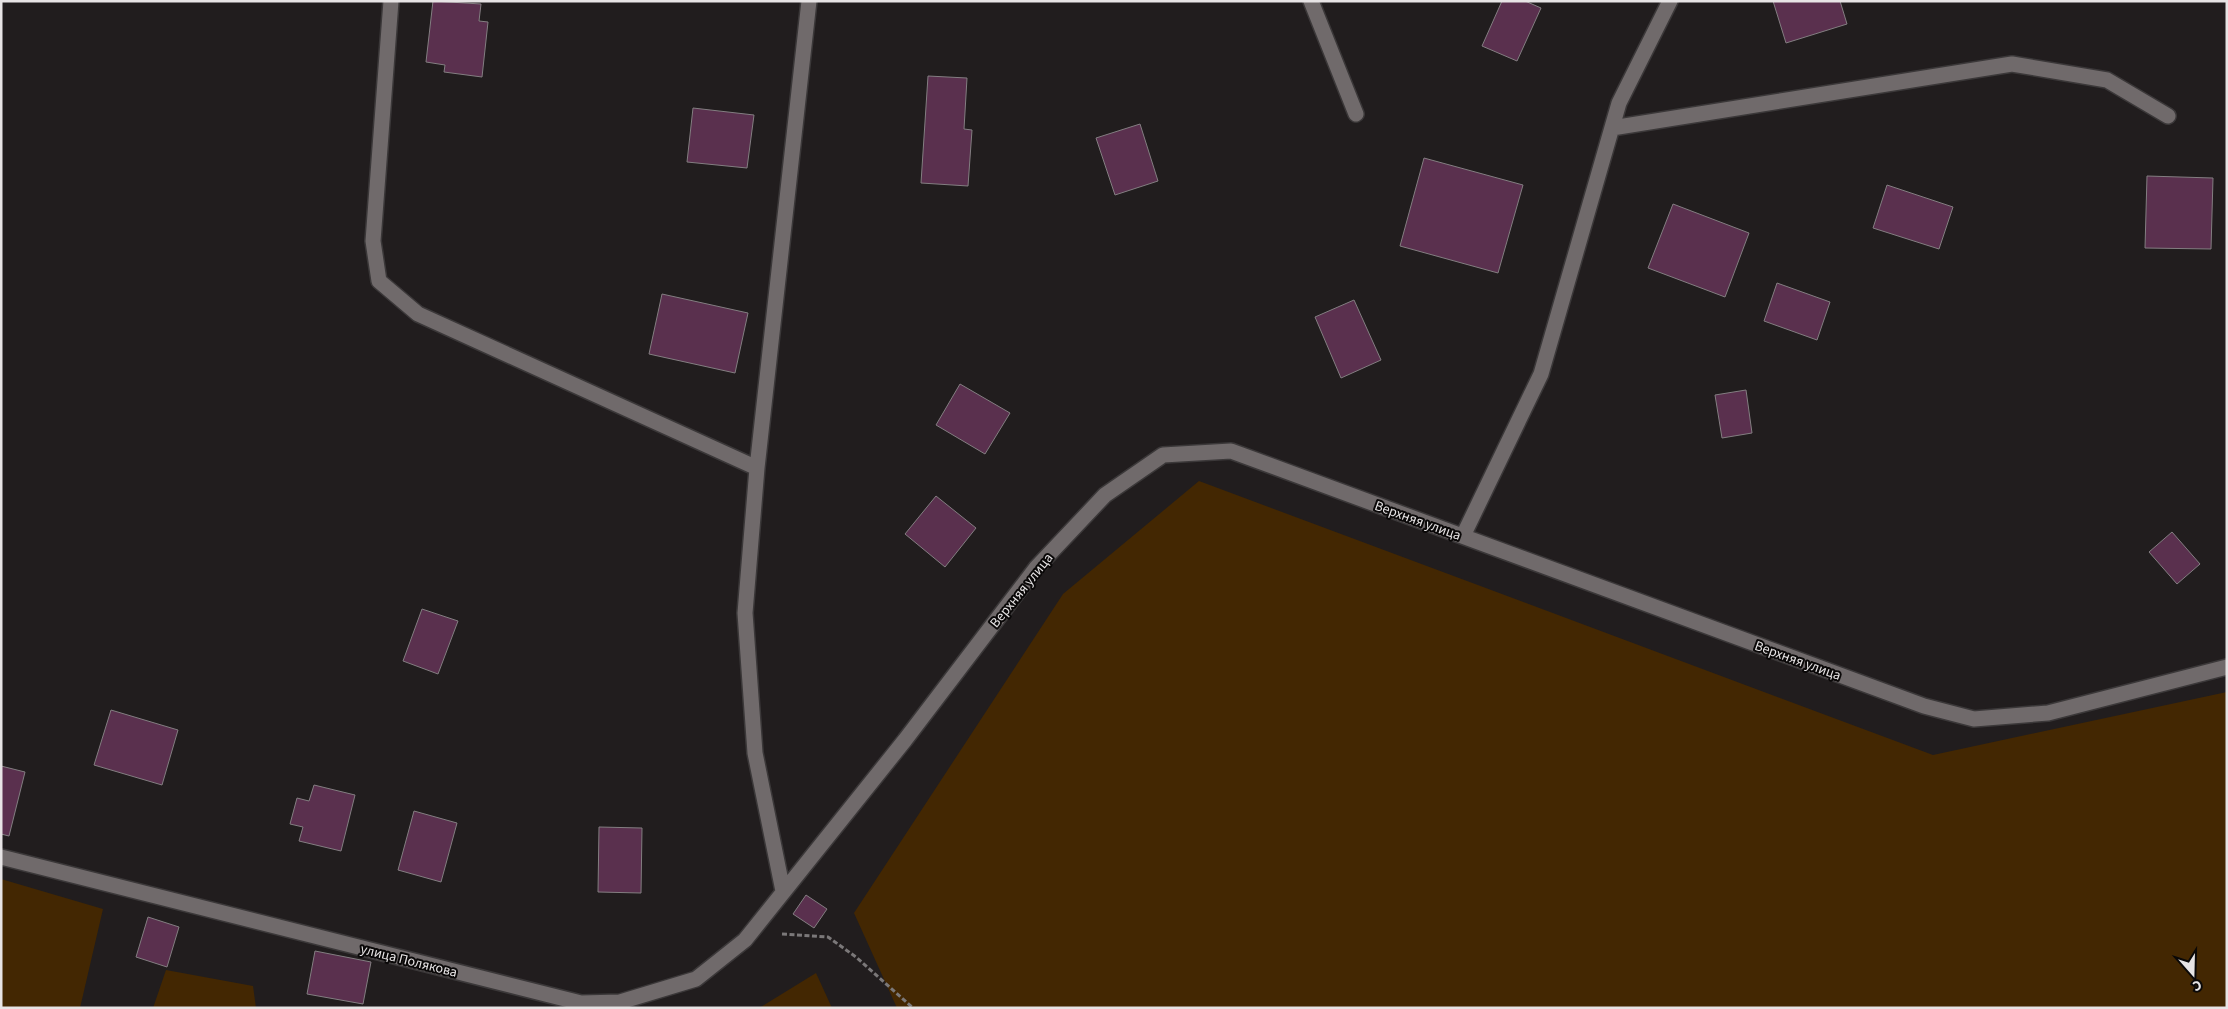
<svg xmlns="http://www.w3.org/2000/svg" width="2228" height="1009" font-family="'Source Sans 3',sans-serif">
	<style>
		.green { fill: #432702 }
		.building { fill: #5a304e; stroke: #837e81 }
		.lines { fill: none; stroke-linecap: round; stroke-linejoin: round }
		.street-casing { stroke: #3b3839; stroke-width: 18 }
		.path { stroke: #7b7879; stroke-width: 3; stroke-dasharray: 5 2.5; stroke-linecap: butt }
		.street { stroke: #706a6b; stroke-width: 15 }
		.labels { text-anchor: middle; stroke-width: 4; stroke-linejoin: round; paint-order: stroke }
		.street-label { font-size: 14px; fill: #e7e4e5; stroke: #0a0808 }
	</style>
	<rect width="100%" height="100%" fill="#211d1e"/>
	<!-- green -->
	<path class="green" d="M1199,481L1933,755L2227,692V1008H897L854,913L1063,594Z
		M1,879L103,909L80,1008H1Z
		M166,970L253,986L256,1008H153Z
		M816,973L832,1008H759Z"/>
	<!-- building -->
	<path class="building" d="M433,1L481,4L479,21L488,22L482,77L444,72L445,65L426,62Z
		M1502,1H1525L1541,8L1517,61L1482,46Z
		M1773,1H1840L1847,24L1786,43Z
		M928,76L967,78L964,129L972,130L968,186L921,183Z
		M693,108L754,115L747,168L687,162Z
		M1140,124L1158,181L1115,195L1096,138Z
		M1424,158L1523,185L1498,273L1400,246Z
		M2147,176L2213,178L2211,249L2145,248Z
		M1887,185L1953,207L1939,249L1873,228Z
		M1673,204L1749,233L1725,297L1648,268Z
		M1777,283L1830,302L1817,340L1764,321Z
		M662,294L748,313L735,373L649,354Z
		M1354,300L1381,360L1341,378L1315,317Z
		M960,384L1010,413L985,454L936,425Z
		M1746,390L1752,433L1722,438L1715,395Z
		M936,496L976,528L945,567L905,534Z
		M2172,532L2200,564L2177,584L2149,552Z
		M422,609L458,621L438,674L403,661Z
		M111,710L178,730L162,785L94,765Z
		M1,766L25,772L9,836L1,834Z
		M314,785L355,795L341,851L299,841L303,827L290,824L297,798L309,801Z
		M414,811L457,823L441,882L398,870Z
		M599,827L642,828L641,893L598,892Z
		M806,895L827,909L814,928L793,914Z
		M148,917L179,927L167,967L136,957Z
		M315,951L371,962L363,1004L307,994Z"/>
	<g class="lines">
		<!-- street casing -->
		<g class="street-casing">
			<path id="street" d="M391,1L373,241L379,281L418,314L757,468
				M1311,1L1356,114
				M1612,128L2012,64L2107,80L2168,116
				M1463,536L1541,374L1619,103L1670,1
				M1,857L581,1003L620,1002L696,979L745,940L905,740L1036,568L1105,495L1163,455L1231,451L1924,706L1974,719L2048,713L2227,667
				M783,891L755,753L745,613L757,468L809,1"/>
		</g>
		<!-- path -->
		<path class="path" d="M782,934L828,937L856,957L913,1008"/>
		<!-- street -->
		<use href="#street" class="street"/>
	</g>
	<g class="labels">
		<!-- street labels -->
		<g class="street-label">
			<text transform="translate(1418 520) rotate(20)" y="5">Верхняя улица</text>
			<text transform="translate(1021 590) rotate(-51)" y="5">Верхняя улица</text>
			<text transform="translate(1798 660) rotate(20)" y="5">Верхняя улица</text>
			<text transform="translate(409 960) rotate(14)" y="5">улица Полякова</text>
		</g>
	</g>
	<!-- border -->
	<rect width="2228" height="1009" fill="none" stroke="#e7e4e5" stroke-width="5"/>
	<!-- north arrow -->
	<g transform="translate(2193 974) rotate(160)" stroke="#0a0808" stroke-width="4" paint-order="stroke">
	<path d="M0-4L9 19L0 12L-9 19Z" fill="#e7e4e5"/>
	<text y="-8" font-size="14" font-weight="bold" text-anchor="middle" fill="#e7e4e5">С</text>
	</g>
</svg>
